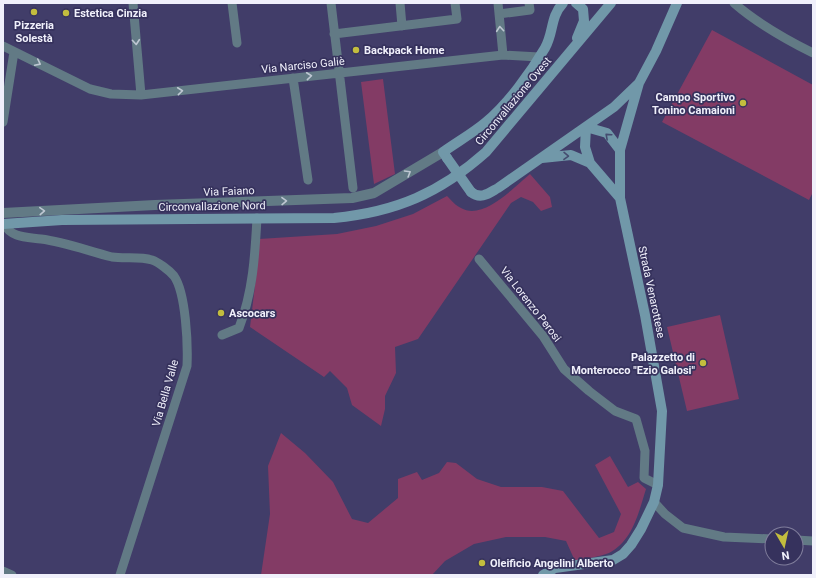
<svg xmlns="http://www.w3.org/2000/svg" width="816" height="578" font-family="Roboto,sans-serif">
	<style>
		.green { fill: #833b65 }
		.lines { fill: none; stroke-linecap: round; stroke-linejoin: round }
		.minor { stroke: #627a85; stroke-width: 9 }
		.tertiary { stroke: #627a85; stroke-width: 10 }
		.secondary { stroke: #7198a9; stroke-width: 10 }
		.secondary-bridge { stroke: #7198a9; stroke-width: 10 }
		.oneway { stroke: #bec7d2 }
		.oneway2 { stroke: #454c70 }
		.poi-dot { fill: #c3bd3e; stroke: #36325d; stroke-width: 1.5 }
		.labels { text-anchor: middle; stroke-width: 3.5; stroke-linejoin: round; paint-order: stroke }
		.poi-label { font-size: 11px; font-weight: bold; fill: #f0f0fb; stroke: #36325d; text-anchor: start }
		.street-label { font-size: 11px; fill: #f0f0fb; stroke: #36325d }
	</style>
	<rect width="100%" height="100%" fill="#413d69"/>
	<!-- green -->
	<path class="green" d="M712,30L813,85V192L809,200L662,122Z
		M383,79L395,174L374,184L361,82Z
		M530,174L550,197L552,207L541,211L533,202L521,197L511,203L418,339L395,347L396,373L385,396V409L381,426L352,405L347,388L330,371L324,377L250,327L256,277L259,239L337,234L376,226L413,214L447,196C451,200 456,206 461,208C483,221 514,187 530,174Z
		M720,315L739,399L687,411L667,327Z
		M281,433L305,453L333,482L352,519L368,523L398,498V479L417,472L422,480L439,473L447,462L456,463L477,479L501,487H542L563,491L599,538L614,532L621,514L595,465L610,456L628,487L638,482L646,489C639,511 633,541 609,553C600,557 585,558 575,561L566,541L545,537H506L474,544L445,561L432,575H261L270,514L268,466Z"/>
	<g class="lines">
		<!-- minor -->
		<path class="minor" d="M133,3L141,95
			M232,3L237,43
			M331,3L353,188
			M400,3L402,26
			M498,3L503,55
			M734,3C758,24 785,39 813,53
			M499,14L530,10L529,3
			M334,34L457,19L455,3
			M3,46L90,89L111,94L141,95L503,55L539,57
			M293,78L308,180
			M3,122L14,52
			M4,224C11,238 27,237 41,239C65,242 88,251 112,257C125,259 139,256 152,260C158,262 169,270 174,276C186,293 188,345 187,366L120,575
			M479,259L543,336L564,369L589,391L615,411L636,419L645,451L644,478L658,485
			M222,335L239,328C253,292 255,255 257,218
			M654,502L665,514L683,528L724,537L772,539
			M796,540L813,541
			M3,571L12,575"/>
		<!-- tertiary -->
		<path class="tertiary" d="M3,213L155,205L352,198L374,193L443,152"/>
		<!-- secondary -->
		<path class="secondary" d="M576,3L583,9L584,21L577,38
			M586,127L585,147L590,163L620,198
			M620,150L639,83L656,51L677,3
			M447,158L443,152C457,142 473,133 486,122C508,104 531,72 545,48C554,32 550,17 563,3
			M542,158L571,155L590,163
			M471,192C481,200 489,193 498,188L614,107L639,83
			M3,224L62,220L334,218C396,212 440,193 486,152L611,3
			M543,575L555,568L613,560L623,554L631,545L641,529L654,502L658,485L662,411L645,315L620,198V150L607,133L586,127"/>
		<!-- secondary-bridge -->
		<path class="secondary-bridge" d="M447,158L471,192"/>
	</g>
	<!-- one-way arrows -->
	<defs><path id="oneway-chevron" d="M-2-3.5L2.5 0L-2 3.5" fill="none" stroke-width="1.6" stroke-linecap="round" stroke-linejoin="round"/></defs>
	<g class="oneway">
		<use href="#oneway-chevron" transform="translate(500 29) rotate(-95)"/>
		<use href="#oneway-chevron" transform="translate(136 42) rotate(85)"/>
		<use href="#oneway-chevron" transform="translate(38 63) rotate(26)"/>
		<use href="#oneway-chevron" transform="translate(309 76) rotate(-6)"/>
		<use href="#oneway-chevron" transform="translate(180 91) rotate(-6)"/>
		<use href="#oneway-chevron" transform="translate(408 173) rotate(-31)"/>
		<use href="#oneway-chevron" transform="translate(284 201) rotate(-1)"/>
		<use href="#oneway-chevron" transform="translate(42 211) rotate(-3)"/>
	</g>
	<g class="oneway2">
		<use href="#oneway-chevron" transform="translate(608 136) rotate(-138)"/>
		<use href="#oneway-chevron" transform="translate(566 156) rotate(1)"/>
	</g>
	<!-- markers -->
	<g class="poi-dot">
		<circle cx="34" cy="12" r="4"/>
		<circle cx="66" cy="13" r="4"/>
		<circle cx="356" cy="50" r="4"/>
		<circle cx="743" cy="103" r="4"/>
		<circle cx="221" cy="313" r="4"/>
		<circle cx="703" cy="363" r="4"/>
		<circle cx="482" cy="563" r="4"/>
	</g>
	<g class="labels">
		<!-- poi labels -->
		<g class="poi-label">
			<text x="74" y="17">Estetica Cinzia</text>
			<text x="34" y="29" text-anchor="middle">Pizzeria<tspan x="34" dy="13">Solestà</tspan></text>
			<text x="364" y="54">Backpack Home</text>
			<text x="735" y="101" text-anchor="end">Campo Sportivo<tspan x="735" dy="13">Tonino Camaioni</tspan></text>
			<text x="229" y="317">Ascocars</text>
			<text x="695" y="361" text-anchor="end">Palazzetto di<tspan x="695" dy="13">Monterocco "Ezio Galosi"</tspan></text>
			<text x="490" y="567">Oleificio Angelini Alberto</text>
		</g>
		<!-- street labels -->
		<g class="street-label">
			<text transform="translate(303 65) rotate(-6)" y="4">Via Narciso Galiè</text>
			<text transform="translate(513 101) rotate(-50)" y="4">Circonvallazione Ovest</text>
			<text transform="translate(229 191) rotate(-2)" y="4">Via Faiano</text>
			<text transform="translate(212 206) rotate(-1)" y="4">Circonvallazione Nord</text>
			<text transform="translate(652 292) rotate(78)" y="4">Strada Venarottese</text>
			<text transform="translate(531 304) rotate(52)" y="4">Via Lorenzo Perosi</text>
			<text transform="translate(165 393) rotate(-74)" y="4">Via Bella Valle</text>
		</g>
	</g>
	<!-- border -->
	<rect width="816" height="578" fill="none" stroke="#f0f0fb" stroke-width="8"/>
	<!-- north arrow -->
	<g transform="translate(784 546) rotate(171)"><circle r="19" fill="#36325d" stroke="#807e9c"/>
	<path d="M0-3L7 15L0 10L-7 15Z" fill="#c3bd3e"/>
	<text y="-6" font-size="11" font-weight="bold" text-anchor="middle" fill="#f0f0fb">N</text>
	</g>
</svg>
